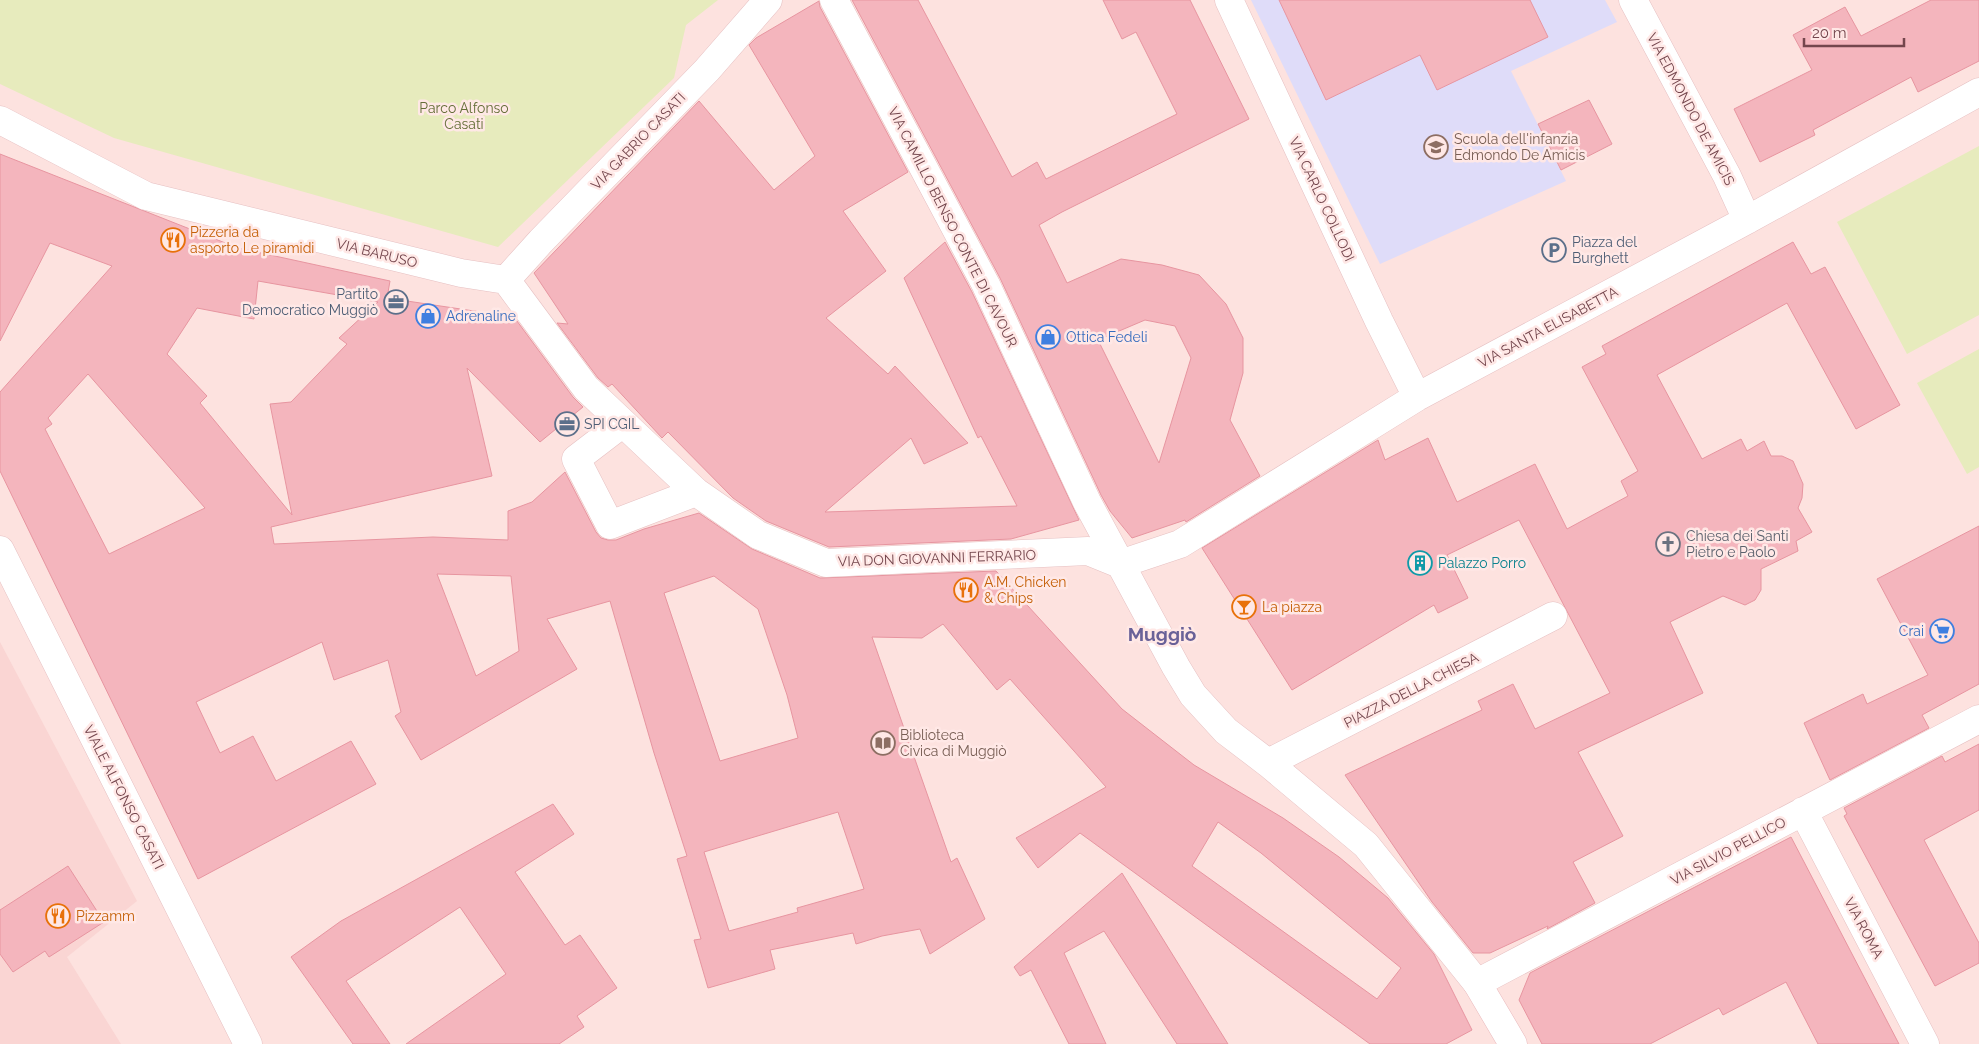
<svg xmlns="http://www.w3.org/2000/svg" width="1979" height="1044" font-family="Raleway,sans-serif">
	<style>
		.residential { fill: #fad5d3 }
		.education { fill: #dfdcf9 }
		.green { fill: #e7ebbd }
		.building { fill: #f4b5bd; stroke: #e795a0; fill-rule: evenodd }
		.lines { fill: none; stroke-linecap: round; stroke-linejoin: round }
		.street-casing { stroke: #e6c0c2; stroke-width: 29 }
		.secondary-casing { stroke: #e9babd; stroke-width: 29 }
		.street { stroke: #fff; stroke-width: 28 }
		.secondary { stroke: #fff; stroke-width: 28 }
		.labels { text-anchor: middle; stroke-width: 5; stroke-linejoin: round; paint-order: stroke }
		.park-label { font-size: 14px; fill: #656f38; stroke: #ffe8e6 }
		.street-label { font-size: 14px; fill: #74464d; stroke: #ffe8e6 }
		.education-label { font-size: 14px; fill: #785e54; stroke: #ffe8e6; text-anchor: start }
		.food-label { font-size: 14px; fill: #c56008; stroke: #ffe8e6; text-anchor: start }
		.service-label { font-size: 14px; fill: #4e5e75; stroke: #ffe8e6; text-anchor: start }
		.shop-label { font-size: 14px; fill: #366cbe; stroke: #ffe8e6; text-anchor: start }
		.worship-label { font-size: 14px; fill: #5b616d; stroke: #ffe8e6; text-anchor: start }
		.culture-label { font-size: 14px; fill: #0d838f; stroke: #ffe8e6; text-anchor: start }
		.district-label { font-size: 19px; font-weight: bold; fill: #696198; stroke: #ffe8e6 }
	</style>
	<rect width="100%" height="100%" fill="#fde2df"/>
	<!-- residential -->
	<path class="residential" d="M0,642L137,901L67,957L121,1044H0Z"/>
	<!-- education -->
	<path class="education" d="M1251,0H1605L1617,22L1511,71L1566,181L1380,264Z"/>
	<!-- green -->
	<path class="green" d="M0,0H718L686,25L674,78L498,247L114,138L0,84Z
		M1979,146V315L1907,354L1837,222Z
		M1979,349V467L1967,474L1917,383Z"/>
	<!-- building -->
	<path class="building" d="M852,0H918L1012,177L1037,162L1046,179L1177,114L1136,32L1122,39L1103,0H1190L1249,119L1062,212L1039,225L1067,283L1121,259L1162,265L1199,275L1226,304L1243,338V373L1230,420L1260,476L1186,522L1185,520L1132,538L1110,511L1101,495L1000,278ZM1145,320L1175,326L1191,358L1159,463L1098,340Z
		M1279,0H1530L1548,37L1437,90L1420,55L1326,100Z
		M1931,0H1979V61L1918,92L1911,77L1813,130L1815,135L1760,162L1734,109L1812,70L1793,35L1845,7L1861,36Z
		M819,1L820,7L908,172L843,211L886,271L826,318L888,374L895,366L968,443L924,464L911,438L825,512L1017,506L981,436L978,438L904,278L945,242L972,292L1079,520L1011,539L829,547L766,521L733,498L668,432L662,438L612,384L608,387L598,378L557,323L568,324L534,273L699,101L774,190L815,156L749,45L756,38Z
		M1589,100L1612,144L1561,170L1538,124Z
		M0,154L238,248L390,281L387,298L514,317L573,397L583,407L540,442L467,368L492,476L271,527L274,544L433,537L508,540V511L532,502L565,472L596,532L601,538L608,540H616L644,529L699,513L752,549L820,578L996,571L1122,709L1194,765L1283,818L1339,857L1388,898L1434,954L1472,1030L1446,1044H1370L1080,833L1038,868L1016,838L1106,787L1010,679L997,690L943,624L922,638L872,637L951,862L957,858L985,919L930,954L920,929L882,936L856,944L853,933L770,950L775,969L708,988L694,940L701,939L677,859L687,856L654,753L610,601L547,619L577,669L421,760L395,716L401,712L388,660L334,680L322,642L196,702L220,753L253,736L276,781L351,741L376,784L198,879L0,471V392L112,266L50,243L0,341ZM258,281L378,302L339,338L347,344L291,402L270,404L292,515L200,403L207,396L167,354L197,308L254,319ZM88,374L205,508L109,554L45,429L52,424L48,418ZM437,574L511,576L519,651L476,676ZM714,576L758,609L787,695L798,738L720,761L664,593ZM838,812L864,889L797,908L798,912L729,931L704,852ZM1218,822L1261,853L1401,968L1377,999L1192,866Z
		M1793,242L1811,274L1825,267L1900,405L1856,429L1787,303L1657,375L1702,459L1741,439L1747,451L1764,441L1771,456H1782L1793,461L1803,484L1802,498L1798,508L1812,532L1796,541L1798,551L1761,569V590L1755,600L1745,605L1723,596L1670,622L1703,693L1578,752L1623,836L1573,862L1595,903L1547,929L1548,926L1490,953H1473L1432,902L1345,775L1482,710L1478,701L1513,684L1535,729L1610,693L1519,520L1447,555L1468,598L1438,613L1434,605L1292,690L1202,548L1378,440L1385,460L1428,438L1457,502L1535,464L1567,529L1628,496L1621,481L1638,471L1582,367L1606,354L1602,346Z
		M1979,526V684L1922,715L1929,728L1830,780L1804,723L1863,694L1867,704L1928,675L1877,579Z
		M1979,744V810L1924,840L1979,943V963L1935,986L1844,816L1847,814L1844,808L1942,756L1945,762Z
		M553,804L574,834L515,872L565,945L580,935L617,988L577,1016L584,1027L559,1044H406L506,974L460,907L346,981L390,1044H353L291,957L341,921Z
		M1791,837L1899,1044H1818L1786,982L1723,1015L1719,1008L1650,1044H1542L1519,1000L1530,973Z
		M68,866L104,922L49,957L45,951L13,972L0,954V910Z
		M1122,873L1179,965L1228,1044H1177L1104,931L1064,953L1106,1044H1069L1031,970L1020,976L1014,967Z"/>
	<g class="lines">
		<!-- street casing -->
		<g class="street-casing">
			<path id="street" d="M834,0L986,285L1087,502L1176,667L1193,695L1226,731L1268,763L1366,845L1477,983L1979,719
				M1229,0L1379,321L1417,397
				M1633,0L1727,176L1747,220
				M0,120L146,196L461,273L506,280
				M506,280L586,388L696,492L758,535L826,563L1088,551L1120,564
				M506,280L541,241L707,70L768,0
				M623,423L576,459L610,525L696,492
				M0,550L248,1044
				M1120,564L1180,544L1417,397L1747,220L1979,92
				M1268,763L1553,616
				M1803,811L1925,1044"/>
		</g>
		<!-- secondary casing -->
		<g class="secondary-casing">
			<path id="secondary" d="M1477,983L1513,1044"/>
		</g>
		<!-- street -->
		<use href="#street" class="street"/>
		<!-- secondary -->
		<use href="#secondary" class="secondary"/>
	</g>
	<!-- icons -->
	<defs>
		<g id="school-ring" transform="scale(1.25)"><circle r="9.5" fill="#ffe8e6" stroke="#8d6e63" stroke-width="1.5"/><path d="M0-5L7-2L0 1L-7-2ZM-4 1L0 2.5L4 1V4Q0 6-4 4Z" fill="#8d6e63"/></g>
		<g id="restaurant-ring" transform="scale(1.25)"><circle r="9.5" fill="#ffe8e6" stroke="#e8710a" stroke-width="1.5"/><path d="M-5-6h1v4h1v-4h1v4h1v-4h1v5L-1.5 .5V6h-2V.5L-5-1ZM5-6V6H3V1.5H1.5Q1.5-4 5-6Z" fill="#e8710a"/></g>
		<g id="parking-ring" transform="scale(1.25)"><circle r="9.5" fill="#ffe8e6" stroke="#5c6f8a" stroke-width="1.5"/><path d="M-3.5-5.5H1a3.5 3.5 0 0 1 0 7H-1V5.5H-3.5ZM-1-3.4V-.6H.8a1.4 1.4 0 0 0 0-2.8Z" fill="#5c6f8a"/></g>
		<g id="office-ring" transform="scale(1.25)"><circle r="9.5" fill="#ffe8e6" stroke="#5c6f8a" stroke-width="1.5"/><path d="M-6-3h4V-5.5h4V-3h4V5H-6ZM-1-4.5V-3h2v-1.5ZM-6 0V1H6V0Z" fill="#5c6f8a"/></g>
		<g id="shop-ring" transform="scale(1.25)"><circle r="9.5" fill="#ffe8e6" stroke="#3f7fe0" stroke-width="1.5"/><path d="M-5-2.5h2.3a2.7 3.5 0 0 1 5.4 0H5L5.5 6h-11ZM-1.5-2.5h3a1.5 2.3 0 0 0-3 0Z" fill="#3f7fe0"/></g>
		<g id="church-ring" transform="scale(1.25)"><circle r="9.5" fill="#ffe8e6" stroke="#6b7280" stroke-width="1.5"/><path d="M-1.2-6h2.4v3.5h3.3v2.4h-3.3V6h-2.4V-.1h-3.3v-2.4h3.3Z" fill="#6b7280"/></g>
		<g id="building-ring" transform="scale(1.25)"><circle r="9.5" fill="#ffe8e6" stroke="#0f9aa8" stroke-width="1.5"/><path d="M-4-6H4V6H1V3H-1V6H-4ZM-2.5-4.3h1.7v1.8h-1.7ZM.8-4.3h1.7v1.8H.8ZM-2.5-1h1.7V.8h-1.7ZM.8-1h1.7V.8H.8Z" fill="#0f9aa8"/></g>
		<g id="bar-ring" transform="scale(1.25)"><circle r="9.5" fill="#ffe8e6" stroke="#e8710a" stroke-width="1.5"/><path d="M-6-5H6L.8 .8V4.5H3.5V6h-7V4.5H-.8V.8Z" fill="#e8710a"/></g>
		<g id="supermarket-ring" transform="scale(1.25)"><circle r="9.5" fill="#ffe8e6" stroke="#3f7fe0" stroke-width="1.5"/><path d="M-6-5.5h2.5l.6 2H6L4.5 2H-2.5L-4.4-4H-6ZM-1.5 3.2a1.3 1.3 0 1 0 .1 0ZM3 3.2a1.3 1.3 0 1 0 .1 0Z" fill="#3f7fe0"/></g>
		<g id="library-ring" transform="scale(1.25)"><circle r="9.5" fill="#ffe8e6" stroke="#8d6e63" stroke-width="1.5"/><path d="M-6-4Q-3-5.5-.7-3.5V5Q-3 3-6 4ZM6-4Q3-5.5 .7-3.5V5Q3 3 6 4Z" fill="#8d6e63"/></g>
	</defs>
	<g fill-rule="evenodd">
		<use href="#school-ring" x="1436" y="147"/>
		<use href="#restaurant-ring" x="173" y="240"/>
		<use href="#parking-ring" x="1554" y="250"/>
		<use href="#office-ring" x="396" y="302"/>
		<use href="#shop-ring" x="428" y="316"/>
		<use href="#shop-ring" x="1048" y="337"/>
		<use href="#office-ring" x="567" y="424"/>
		<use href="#church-ring" x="1668" y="544"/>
		<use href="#building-ring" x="1420" y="563"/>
		<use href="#restaurant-ring" x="966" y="590"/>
		<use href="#bar-ring" x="1244" y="607"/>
		<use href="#supermarket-ring" x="1942" y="631"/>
		<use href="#library-ring" x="883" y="743"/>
		<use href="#restaurant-ring" x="58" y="916"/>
	</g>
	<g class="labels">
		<!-- park labels -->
		<g class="park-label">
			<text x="464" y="113">Parco Alfonso<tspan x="464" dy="16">Casati</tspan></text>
		</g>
		<!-- street labels -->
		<g class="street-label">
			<text transform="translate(1691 109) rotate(62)" y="5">VIA EDMONDO DE AMICIS</text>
			<text transform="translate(638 141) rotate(-46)" y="5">VIA GABRIO CASATI</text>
			<text transform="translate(1322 199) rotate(65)" y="5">VIA CARLO COLLODI</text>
			<text transform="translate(953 227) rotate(63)" y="5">VIA CAMILLO BENSO CONTE DI CAVOUR</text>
			<text transform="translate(377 253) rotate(14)" y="5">VIA BARUSO</text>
			<text transform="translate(1548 327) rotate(-28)" y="5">VIA SANTA ELISABETTA</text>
			<text transform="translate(937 558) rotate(-2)" y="5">VIA DON GIOVANNI FERRARIO</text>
			<text transform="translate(1411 690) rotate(-27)" y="5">PIAZZA DELLA CHIESA</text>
			<text transform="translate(124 797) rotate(63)" y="5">VIALE ALFONSO CASATI</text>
			<text transform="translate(1728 851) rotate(-28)" y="5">VIA SILVIO PELLICO</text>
			<text transform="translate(1864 928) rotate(62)" y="5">VIA ROMA</text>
		</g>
		<!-- education labels -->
		<g class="education-label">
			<text x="1454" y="144">Scuola dell'infanzia<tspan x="1454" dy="16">Edmondo De Amicis</tspan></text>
			<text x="900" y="740">Biblioteca<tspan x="900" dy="16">Civica di Muggiò</tspan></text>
		</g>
		<!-- food labels -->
		<g class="food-label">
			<text x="190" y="237">Pizzeria da<tspan x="190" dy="16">asporto Le piramidi</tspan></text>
			<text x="984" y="587">A.M. Chicken<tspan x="984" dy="16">&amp; Chips</tspan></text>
			<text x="1262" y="612">La piazza</text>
			<text x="76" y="921">Pizzamm</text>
		</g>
		<!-- service labels -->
		<g class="service-label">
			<text x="1572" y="247">Piazza del<tspan x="1572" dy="16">Burghett</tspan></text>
			<text x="378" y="299" text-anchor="end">Partito<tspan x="378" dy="16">Democratico Muggiò</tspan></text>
			<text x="584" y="429">SPI CGIL</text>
		</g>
		<!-- shop labels -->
		<g class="shop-label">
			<text x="446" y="321">Adrenaline</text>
			<text x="1066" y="342">Ottica Fedeli</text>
			<text x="1924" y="636" text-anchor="end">Crai</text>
		</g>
		<!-- worship labels -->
		<g class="worship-label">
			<text x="1686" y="541">Chiesa dei Santi<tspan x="1686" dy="16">Pietro e Paolo</tspan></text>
		</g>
		<!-- culture labels -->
		<g class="culture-label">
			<text x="1438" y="568">Palazzo Porro</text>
		</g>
		<!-- district labels -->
		<g class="district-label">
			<text x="1162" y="641">Muggiò</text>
		</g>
	</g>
	<!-- scale -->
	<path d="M1804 38v8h100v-8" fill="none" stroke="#74464d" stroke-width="2.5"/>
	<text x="1812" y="38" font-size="15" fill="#74464d" stroke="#ffe8e6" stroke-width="4" paint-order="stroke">20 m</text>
</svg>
